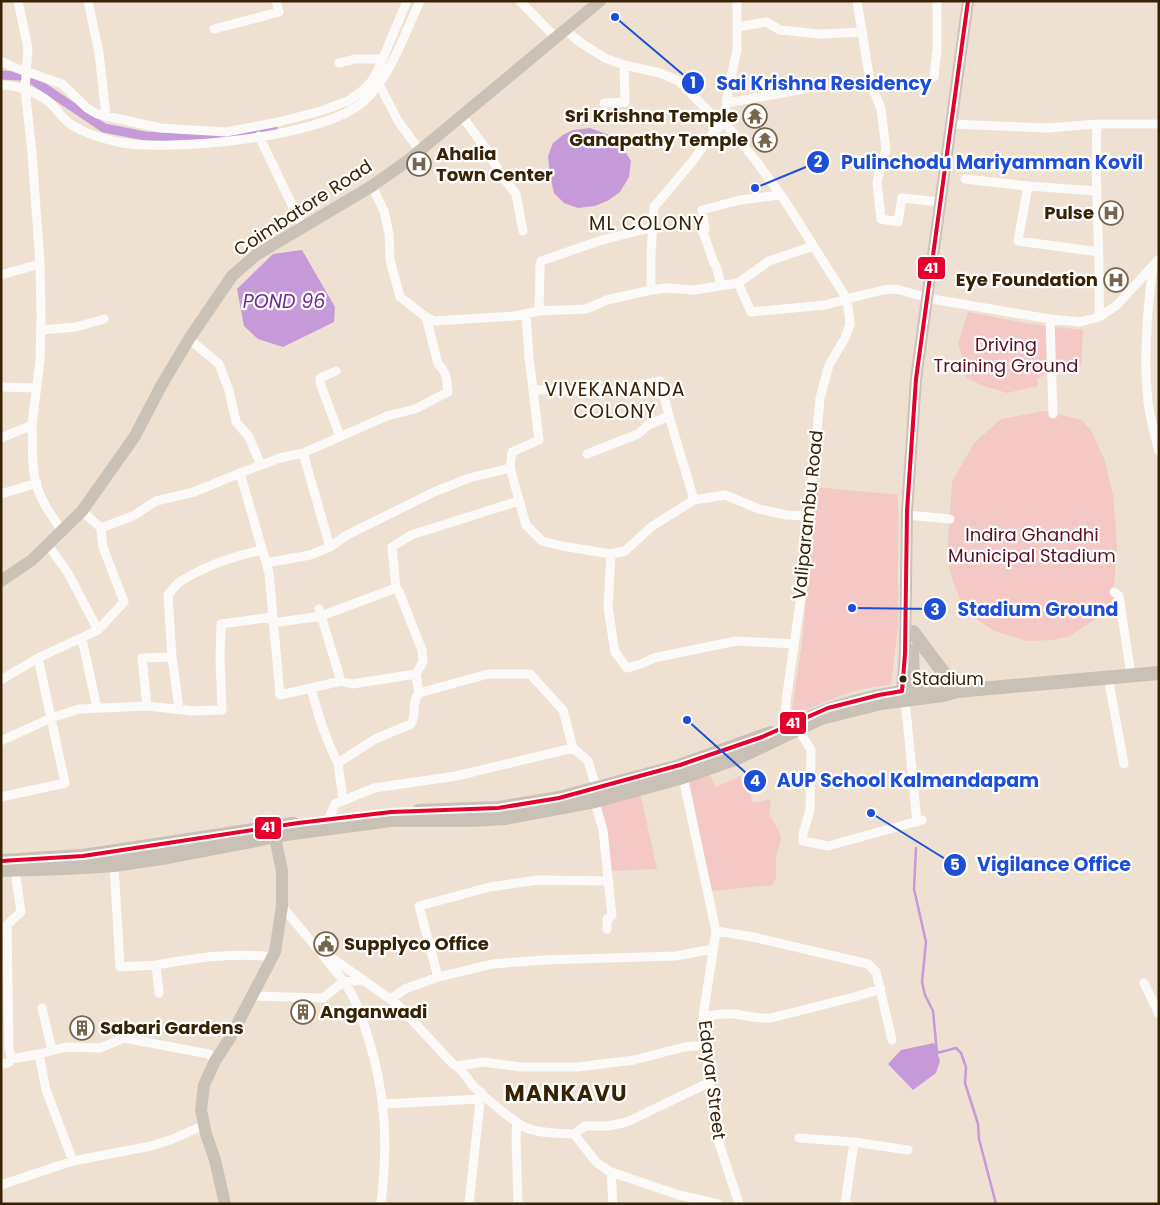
<svg xmlns="http://www.w3.org/2000/svg" width="1160" height="1205" font-family="Poppins,sans-serif">
	<style>
		.green { fill: #f4c8c5 }
		.water { fill: #c699d8 }
		.lines { fill: none; stroke-linecap: round; stroke-linejoin: round }
		.stream { stroke: #c699d8; stroke-width: 2.5 }
		.canal { stroke: #c699d8; stroke-width: 9 }
		.street { stroke: #fcfaf8; stroke-width: 9 }
		.secondary { stroke: #cac2b7; stroke-width: 12 }
		.primary { stroke: #c9c1b5; stroke-width: 14 }
		.bus-1-casing { stroke: #fff; stroke-width: 8 }
		.bus-1 { stroke: #e4002b; stroke-width: 4 }
		.bus-dot { fill: #372204; stroke: #fff; stroke-width: 2 }
		.labels { text-anchor: middle; stroke-width: 4.5; stroke-linejoin: round; paint-order: stroke }
		.bus-label { font-size: 17px; fill: #372204; stroke: #fff; text-anchor: start }
		.poi-label { font-size: 18px; font-weight: bold; fill: #372204; stroke: #fff; text-anchor: end }
		.street-label { font-size: 18px; fill: #372204; stroke: #fff }
		.park-label { font-size: 18px; fill: #5b0f23; stroke: #fff }
		.neighbourhood-label { font-size: 19px; letter-spacing: 1px; fill: #372204; stroke: #fff }
		.water-label { font-size: 19px; font-style: italic; fill: #73279a; stroke: #fff }
		.district-label { font-size: 22px; font-weight: bold; letter-spacing: 1px; fill: #372204; stroke: #fff }
		.leader { fill: none; stroke: #1d4ed8; stroke-width: 2 }
		.callout-dot { fill: #1d4ed8; stroke: #fff; stroke-width: 2 }
		.mark-label { font-size: 15px; text-anchor: middle; font-weight: bold; fill: #fff }
		.callout-label { font-size: 19px; text-anchor: middle; font-weight: bold; fill: #1d4ed8; stroke: #fff; stroke-width: 4.5; stroke-linejoin: round; paint-order: stroke }
		.line-badge { stroke: #fff; stroke-width: 2 }
		.badge-label { font-size: 14px; text-anchor: middle; font-weight: bold; fill: #fff }
	</style>
	<rect width="100%" height="100%" fill="#eee1d2"/>
	<!-- green -->
	<path class="green" d="M968,312L1030,324L1083,330L1081,366L1056,364L1037,380L1038,386L1007,393L981,385L967,378L963,367L962,356L958,344Z
		M1044,411L1082,420L1092,432L1105,461L1113,495L1117,546L1113,599L1102,615L1068,637L1052,640L1027,641L994,631L973,617L959,597L952,579L947,557L952,482L974,443L1001,419Z
		M817,487L898,495V626L891,685L866,688L850,692L791,716L802,643Z
		M709,774L716,787L740,776L745,789L750,794L753,803L771,799L769,814L779,831L781,838L776,857V878L772,885L711,891L689,779Z
		M640,792L657,869L611,871L607,836L600,801Z"/>
	<!-- water -->
	<path class="water" d="M590,128L617,138L631,161L629,177L620,192L609,200L595,206L578,208L564,203L554,193L550,176L548,156L553,143L563,135L573,130Z
		M302,250L335,307L334,322L283,347L258,339L244,326L237,289L273,254Z
		M934,1043L940,1061L936,1073L913,1090L888,1064L901,1050Z"/>
	<g class="lines">
		<!-- stream -->
		<path class="stream" d="M916,848L914,889L926,942L922,982L925,995L933,1011L937,1053L956,1048L961,1053L966,1067L965,1083L978,1124L979,1139L996,1204"/>
		<!-- canal -->
		<path class="canal" d="M1,75L20,76
			M31,79L104,128L145,136L183,138L232,135L273,127"/>
		<!-- street -->
		<path class="street" d="M18,1L28,48L25,89L32,153L40,264L41,315L40,360L32,425
			M88,1L99,53L106,116
			M520,1L556,38
			M737,1V50L728,91L724,122L756,161L785,201L847,299L883,290L896,289L932,299L1050,319L1080,322L1099,317L1117,305L1159,259
			M857,1L870,81L881,109L883,125L886,150L881,163L877,183L881,219L898,222L902,198L940,202
			M737,27L766,22L780,30L820,34L863,32
			M214,29L279,12L276,1
			M565,30L581,43L605,58L624,65L660,73L679,81L710,113L724,122L712,134L692,162L654,207L651,254V290
			M1,61L13,67L62,84L87,108L97,114L160,128L226,132L278,122L321,111L348,101L362,91L371,82L378,70L407,1
			M339,63L355,59H383
			M934,77L937,50V1
			M379,84L398,121L420,151
			M1,85C20,85 43,94 55,108C63,118 69,125 81,130C91,135 105,139 117,142C170,152 321,138 363,102C389,80 405,33 420,1
			M604,103L625,102L624,65
			M727,103L804,89
			M462,116L488,152L501,175L516,194L523,231
			M951,124L1048,128L1097,124H1159
			M1097,124C1094,188 1101,252 1099,317
			M259,136L302,226
			M965,179L1028,186L1018,241L1099,252
			M372,186L384,211L389,234L390,260L400,297C411,304 421,316 434,321L514,316L539,311L586,309L607,300L651,290L666,288L694,290L738,283L751,312L825,305L847,299L850,324L845,338L829,365L820,398L803,583L786,701L785,737
			M1028,186L1096,191
			M1153,266C1147,311 1143,357 1148,402C1150,418 1155,436 1159,451
			M1,275L40,264
			M738,283L769,261L813,246
			M721,284L716,266L714,263L703,232L705,229L702,210L740,200L780,195
			M539,311L540,265L541,261L599,241L641,230L653,228
			M1050,319L1053,414
			M41,330L76,327L104,319
			M189,339L219,364L229,390L236,422L249,437L261,465
			M336,371L320,378V383L340,436
			M1,387L37,388
			M534,390H616L660,381L669,416L694,500L725,495L759,509L786,515L808,516
			M1,438L32,425C33,445 31,468 37,487C42,503 53,518 62,531
			M303,453L330,547
			M587,454L638,434L648,425L669,416
			M510,468L526,525L542,541L562,546L611,554L625,551L651,527L694,500
			M1,494L37,483
			M82,511L101,528
			M907,515L950,519
			M48,545L68,573L98,630
			M611,554L608,607L615,652L627,668L641,664L654,658L736,641L793,644
			M266,563L310,555L330,547L347,535L434,492L469,478L510,468L512,452L539,440L529,357L526,314
			M1114,592L1119,596L1131,675
			M319,609L341,681L311,688C318,714 325,738 338,763
			M273,623L321,616L396,588
			M82,639L97,708
			M172,657L179,709
			M38,658L98,630L124,602L103,547L101,528L133,516L156,501L194,492L240,473
			M1108,677L1124,764
			M1,680L38,658L65,783L1,797
			M341,681L352,684L416,674
			M311,688L280,695L269,573L240,473L280,458L303,453L387,416L415,409L448,392C447,382 447,371 438,364L426,317
			M419,693L416,674L423,662L422,650L399,592L396,588L392,547L411,535L519,501
			M905,699L917,822
			M147,706L142,658L172,657L168,595C172,590 176,584 181,581C205,566 235,556 262,550
			M798,729L811,750L810,810L803,834V841L828,846L922,820
			M1,741L51,718L79,709L147,706L192,711L222,710L220,659L221,624L272,617
			M682,773L716,931L703,1017L705,1045L717,1137L739,1204
			M593,796L603,830L612,916L607,919V929
			M343,800L338,763L375,739L411,724C417,714 411,702 419,693L488,674H530L563,710L573,748L588,761L596,787
			M324,829L335,804L374,788L456,776L573,748
			M114,865L120,967L156,965L159,993
			M15,870L21,912L7,925L9,1049L12,1059L39,1054
			M282,906L315,946L397,1004L453,1064C463,1069 467,1079 474,1087C485,1097 514,1123 527,1128C541,1134 559,1133 574,1134L597,1163L611,1172L679,1195L718,1204
			M716,931L753,937L868,964L876,972L892,1040
			M322,954C331,966 342,978 350,991C358,1005 363,1022 368,1037C386,1094 388,1145 381,1204
			M156,965C195,958 233,952 272,957
			M438,977L419,906L490,887L538,880L608,881
			M1144,983L1159,1014
			M253,996L323,998L343,982L364,980
			M391,999L405,989L438,977L492,964L544,960L676,956L713,949
			M42,1008L52,1050
			M703,1017C713,1015 724,1013 735,1014C748,1016 758,1019 771,1018L854,997L881,989
			M1,1064L8,1063L12,1059
			M458,1066L483,1062L521,1067H578L634,1060L684,1047L705,1045
			M384,1104L480,1099
			M517,1122L516,1138L518,1204
			M204,1125L173,1139L151,1146L73,1161L46,1090L39,1054L66,1047L100,1048L124,1038L209,1054L215,1061
			M574,1134L585,1126H608L627,1122L710,1082
			M799,1138L854,1142L908,1150
			M611,1172L613,1204
			M1,1185L73,1161
			M469,1204L481,1092
			M845,1204L854,1142"/>
		<!-- secondary -->
		<path class="secondary" d="M1,581L32,560L82,511L135,436L161,386L189,339L232,276L256,255L372,186L406,162L600,1
			M913,650L914,689L917,691L944,688L957,691
			M806,718C837,704 869,696 902,691L905,654L907,511L916,379L968,1
			M225,1204L215,1160L206,1134L201,1110L204,1085L215,1061L230,1038L275,952L282,906V871L273,828"/>
		<!-- primary -->
		<path class="primary" d="M913,632L957,691
			M419,811L498,808L559,798L676,767L771,733
			M1,861L83,856L293,824
			M1,870L67,868L114,865L168,857L293,833L391,820H471L505,818L595,801L683,777L735,759L821,718L881,703L943,695L957,691L1159,673"/>
		<!-- bus-1 casing -->
		<g class="bus-1-casing">
			<path id="bus-1" d="M1,861L83,856L298,823L391,812L498,808L559,798L680,765L762,737L828,708L879,695L902,691L905,654L907,511L916,379L968,1"/>
		</g>
		<!-- bus-1 -->
		<use href="#bus-1" class="bus-1"/>
	</g>
	<!-- icons -->
	<defs>
		<g id="temple-ring" transform="scale(1.25)"><circle r="9.5" fill="#fff" stroke="#77654c" stroke-width="1.5"/><path d="M0-6L5-2H3V0L6.5 2.5H4V6H1.5V3h-3V6H-4V2.5H-6.5L-3 0V-2H-5Z" fill="#77654c"/></g>
		<g id="hospital-ring" transform="scale(1.25)"><circle r="9.5" fill="#fff" stroke="#77654c" stroke-width="1.5"/><path d="M-5-5h3v3.5h4V-5h3V5h-3V1.5h-4V5h-3Z" fill="#77654c"/></g>
		<g id="civic-ring" transform="scale(1.25)"><circle r="9.5" fill="#fff" stroke="#77654c" stroke-width="1.5"/><path d="M-.6-6.5H3V-4.5H.6V-3L4-1V1h2V6H-6V1h2V-1L-.6-3ZM-1.2 2.5V6h2.4V2.5Z" fill="#77654c"/></g>
		<g id="building-ring" transform="scale(1.25)"><circle r="9.5" fill="#fff" stroke="#77654c" stroke-width="1.5"/><path d="M-4-6H4V6H1V3H-1V6H-4ZM-2.5-4.3h1.7v1.8h-1.7ZM.8-4.3h1.7v1.8H.8ZM-2.5-1h1.7V.8h-1.7ZM.8-1h1.7V.8H.8Z" fill="#77654c"/></g>
	</defs>
	<g fill-rule="evenodd">
		<use href="#temple-ring" x="755" y="116"/>
		<use href="#temple-ring" x="765" y="140"/>
		<use href="#hospital-ring" x="419" y="164"/>
		<use href="#hospital-ring" x="1111" y="213"/>
		<use href="#hospital-ring" x="1116" y="280"/>
		<use href="#civic-ring" x="326" y="944"/>
		<use href="#building-ring" x="303" y="1012"/>
		<use href="#building-ring" x="82" y="1028"/>
	</g>
	<!-- markers -->
	<circle class="bus-dot" cx="903" cy="679" r="4.5"/>
	<g class="labels">
		<!-- bus labels -->
		<g class="bus-label">
			<text x="912" y="685">Stadium</text>
		</g>
		<!-- poi labels -->
		<g class="poi-label">
			<text x="738" y="122">Sri Krishna Temple</text>
			<text x="748" y="146">Ganapathy Temple</text>
			<text x="436" y="160" text-anchor="start">Ahalia<tspan x="436" dy="21">Town Center</tspan></text>
			<text x="1094" y="219">Pulse</text>
			<text x="1098" y="286">Eye Foundation</text>
			<text x="344" y="950" text-anchor="start">Supplyco Office</text>
			<text x="320" y="1018" text-anchor="start">Anganwadi</text>
			<text x="100" y="1034" text-anchor="start">Sabari Gardens</text>
		</g>
		<!-- street labels -->
		<g class="street-label">
			<text transform="translate(303 208) rotate(-33)" y="6">Coimbatore Road</text>
			<text transform="translate(808 515) rotate(-84)" y="6">Valiparambu Road</text>
			<text transform="translate(712 1080) rotate(83)" y="6">Edayar Street</text>
		</g>
		<!-- park labels -->
		<g class="park-label">
			<text x="1006" y="351">Driving<tspan x="1006" dy="21">Training Ground</tspan></text>
			<text x="1032" y="541">Indira Ghandhi<tspan x="1032" dy="21">Municipal Stadium</tspan></text>
		</g>
		<!-- neighbourhood labels -->
		<g class="neighbourhood-label">
			<text x="647" y="230">ML COLONY</text>
			<text x="615" y="396">VIVEKANANDA<tspan x="615" dy="22">COLONY</tspan></text>
		</g>
		<!-- water labels -->
		<g class="water-label">
			<text x="284" y="308">POND 96</text>
		</g>
		<!-- district labels -->
		<g class="district-label">
			<text x="566" y="1101">MANKAVU</text>
		</g>
	</g>
	<!-- callouts -->
	<path class="leader" d="M615 17L693 83M755 188L818 162M852 608L935 609M687 720L755 781M871 813L955 865"/>
	<g class="callout-dot">
		<circle cx="615" cy="17" r="5"/>
		<circle cx="755" cy="188" r="5"/>
		<circle cx="852" cy="608" r="5"/>
		<circle cx="687" cy="720" r="5"/>
		<circle cx="871" cy="813" r="5"/>
		<circle cx="693" cy="83" r="12"/>
		<circle cx="818" cy="162" r="12"/>
		<circle cx="935" cy="609" r="12"/>
		<circle cx="755" cy="781" r="12"/>
		<circle cx="955" cy="865" r="12"/>
	</g>
	<g class="mark-label">
		<text x="693" y="88">1</text>
		<text x="818" y="167">2</text>
		<text x="935" y="615">3</text>
		<text x="755" y="786">4</text>
		<text x="955" y="870">5</text>
	</g>
	<g class="callout-label">
		<text x="824" y="90">Sai Krishna Residency</text>
		<text x="992" y="169">Pulinchodu Mariyamman Kovil</text>
		<text x="1038" y="616">Stadium Ground</text>
		<text x="908" y="787">AUP School Kalmandapam</text>
		<text x="1054" y="871">Vigilance Office</text>
	</g>
	<g class="line-badge">
		<rect x="917" y="256" width="29" height="24" rx="5" fill="#e4002b"/>
		<rect x="779" y="711" width="28" height="24" rx="5" fill="#e4002b"/>
		<rect x="254" y="816" width="28" height="24" rx="5" fill="#e4002b"/>
	</g>
	<g class="badge-label">
		<text x="931" y="273">41</text>
		<text x="793" y="728">41</text>
		<text x="268" y="832">41</text>
	</g>
	<!-- border -->
	<rect width="1160" height="1205" fill="none" stroke="#372204" stroke-width="5"/>
</svg>
